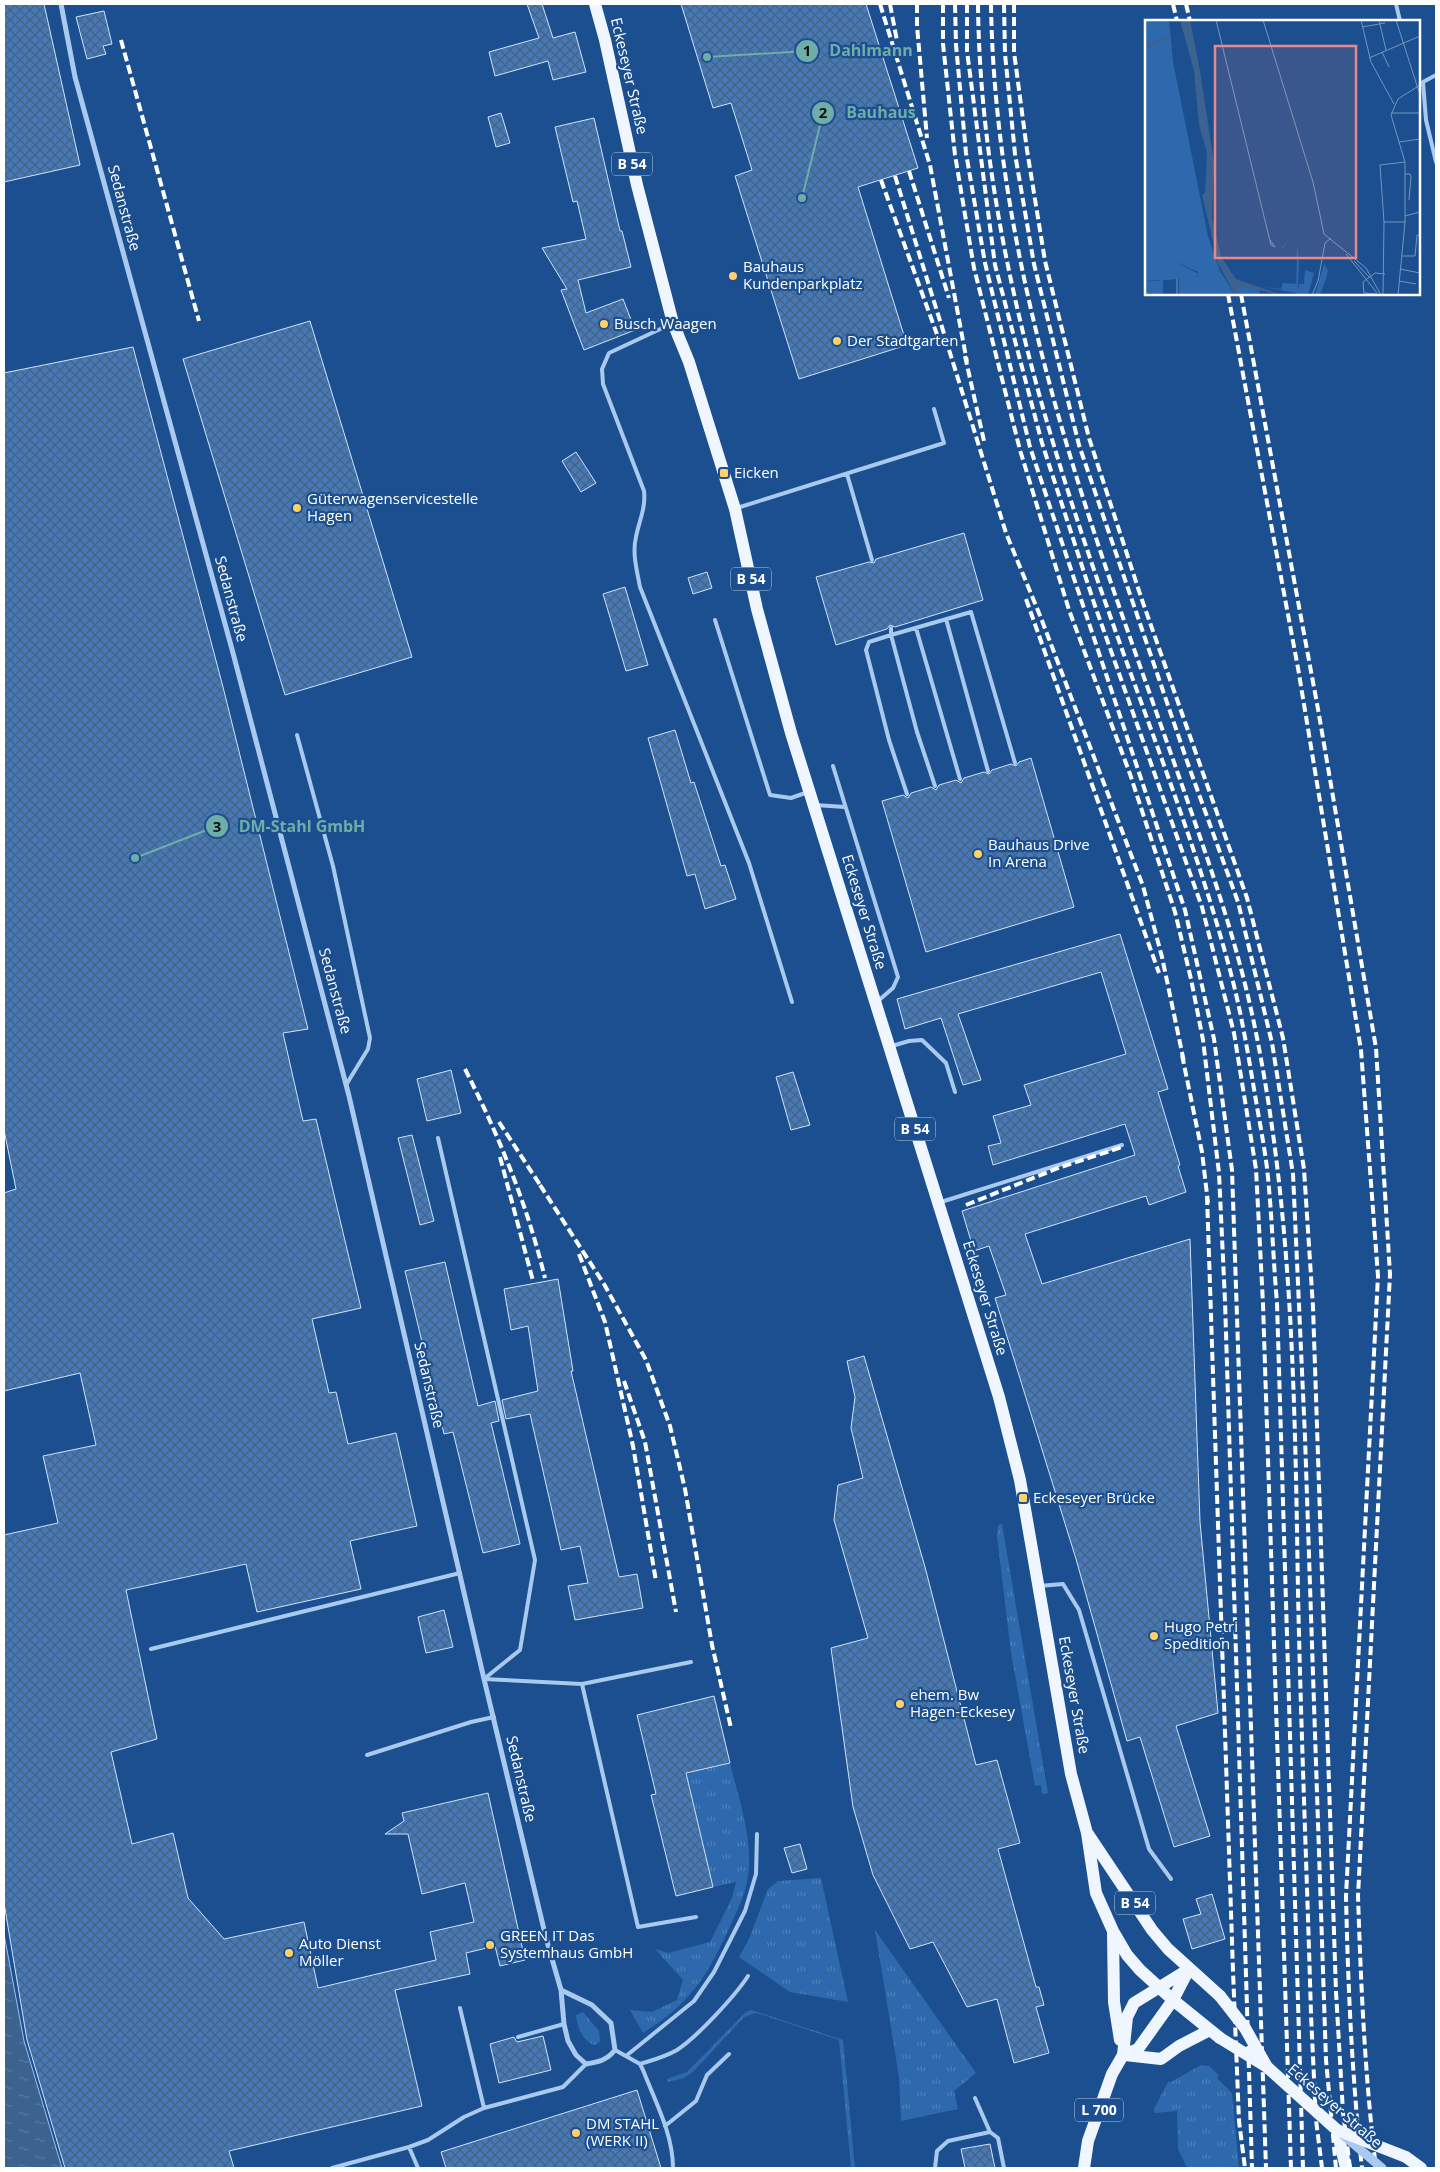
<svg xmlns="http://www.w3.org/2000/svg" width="1440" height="2172" font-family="'Open Sans',sans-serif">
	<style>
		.grass { fill: url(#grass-tufts) }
		.water { fill: url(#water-ripples); stroke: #9cc4f0 }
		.building { fill: url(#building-cross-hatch); stroke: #cfe3fa }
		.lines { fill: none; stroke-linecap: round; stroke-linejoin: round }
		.service { stroke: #a9c9ee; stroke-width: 4 }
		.minor { stroke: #a9c9ee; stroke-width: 5 }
		.primary { stroke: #f0f6ff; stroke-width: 12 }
		.rail { stroke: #fff; stroke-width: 4; stroke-dasharray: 9 4; stroke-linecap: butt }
		.tertiary-bridge { stroke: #a9c9ee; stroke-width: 9 }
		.primary-bridge { stroke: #f0f6ff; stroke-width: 12 }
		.poi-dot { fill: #ffd166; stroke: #1b4f8f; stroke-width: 2 }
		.labels { text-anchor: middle; stroke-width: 4.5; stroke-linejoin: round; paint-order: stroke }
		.shield { fill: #1b4f8f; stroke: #bbcadd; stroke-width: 1 }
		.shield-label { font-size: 14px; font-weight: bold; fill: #fff }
		.street-label { font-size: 15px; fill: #fff; stroke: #1b4f8f }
		.poi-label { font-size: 15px; fill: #fff; stroke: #1b4f8f; text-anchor: start }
		.inset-river { fill: none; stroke: #3c6290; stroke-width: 2.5 }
		.inset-road { fill: none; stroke: #7695bc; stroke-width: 1 }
		.view { fill: #e88989; fill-opacity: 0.15; stroke: #e88989; stroke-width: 2.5 }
		.inset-edge { fill: none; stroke: #fff; stroke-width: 2.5 }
		.leader { fill: none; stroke: #6fada8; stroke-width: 2 }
		.callout-dot { fill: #6fada8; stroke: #1b4f8f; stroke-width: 2 }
		.mark-label { font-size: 15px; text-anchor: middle; font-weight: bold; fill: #111 }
		.callout-label { font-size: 16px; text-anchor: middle; font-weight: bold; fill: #6fada8; stroke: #1b4f8f; stroke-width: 4.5; stroke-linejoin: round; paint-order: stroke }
	</style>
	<defs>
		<pattern id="grass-tufts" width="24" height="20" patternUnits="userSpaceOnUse" patternTransform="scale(1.25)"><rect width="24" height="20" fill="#2e69ad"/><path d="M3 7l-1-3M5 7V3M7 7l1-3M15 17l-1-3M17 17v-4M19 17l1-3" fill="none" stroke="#4d80b9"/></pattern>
		<pattern id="water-ripples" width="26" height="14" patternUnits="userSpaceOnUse" patternTransform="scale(1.25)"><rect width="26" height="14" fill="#3c6290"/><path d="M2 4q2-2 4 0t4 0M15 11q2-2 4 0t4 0" fill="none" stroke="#597aa1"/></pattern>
		<pattern id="building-cross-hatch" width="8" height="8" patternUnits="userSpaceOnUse" patternTransform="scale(1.25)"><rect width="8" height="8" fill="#4478b7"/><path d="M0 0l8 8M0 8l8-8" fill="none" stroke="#486282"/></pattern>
	</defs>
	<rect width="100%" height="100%" fill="#1b4f8f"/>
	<!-- grass -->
	<path class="grass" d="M1002,1524L1048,1793L1042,1794L1041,1785L1035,1786L1011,1653L997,1536L998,1525Z
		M730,1763C738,1796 751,1833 749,1868C748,1887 740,1905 732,1922C709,1973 692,2003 643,2033L630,2010L652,2012L677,2000L683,1980L655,1949L668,1953L710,1942L732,1898L736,1882L713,1887L686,1773Z
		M821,1878L848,2002L790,1992L739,1957L749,1939L768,1889L778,1881Z
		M875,1930L976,2073L954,2091L958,2109L901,2121L899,2077Z
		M751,2010L843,2040L855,2168H851L839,2040L763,2015L756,2013L744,2017L694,2071L684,2078L667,2082V2079L687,2072L746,2012Z
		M583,2012L599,2031L600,2042L595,2045C583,2042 577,2027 576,2015Z
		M1201,2065L1209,2066L1219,2075L1217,2078L1232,2093L1239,2168H1187L1178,2149L1177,2111L1155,2113L1154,2109L1168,2082H1171Z"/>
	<!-- water -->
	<path class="water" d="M4,1934L24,2041L62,2168H5L4,2165Z"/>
	<!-- building -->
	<path class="building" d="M4,4H44L80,165L4,182Z
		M527,4H542L553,38L575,32L586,72L553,80L548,61L495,76L489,52L539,38Z
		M681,4H866L918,168L858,187L907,345L799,379L735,176L752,170L731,103L713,108Z
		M104,11L112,44L103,46L106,54L87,59L76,17Z
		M501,113L510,143L496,147L488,117Z
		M594,118L620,231H622L631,267L578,280L586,313L623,299L635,330L584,350L561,290L567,289L542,248L586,239L577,201L573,202L555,127Z
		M310,321L412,657L285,695L183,359Z
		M133,347L223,687L308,1029L283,1033L303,1121L316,1119L361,1308L312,1319L329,1393L336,1392L348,1444L396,1433L417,1526L350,1541L361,1589L257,1612L246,1564L126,1590L157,1739L111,1752L132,1844L173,1833L188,1898L224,1939L304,1922L318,1988L436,1960L430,1932L474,1922L465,1883L422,1894L408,1834H385L404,1821L402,1813L488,1793L525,1960L500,1966L495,1946L466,1953L470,1974L395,1990L422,2106L229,2151L234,2168H65L27,2040L4,1903V1535L58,1523L43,1456L96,1445L80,1373L4,1391V1193L16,1189L4,1130V373Z
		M576,452L596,483L581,492L562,461Z
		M964,533L983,600L895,627L890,625L887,629L836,645L816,577L869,562L874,563L876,559Z
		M707,572L712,588L693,594L688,578Z
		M625,587L648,665L626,671L603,594Z
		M675,730L691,783L694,782L721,866L725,865L736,899L705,909L695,874L687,876L648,738Z
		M1031,758L1074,907L926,952L882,801L903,795L908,798L911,793L931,787L936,790L939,785L956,780L961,783L964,778L984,772L989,774L992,770L1011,764L1016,766L1019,762Z
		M1120,934L1168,1089L1158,1092L1180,1165L1178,1166L1186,1192L1149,1205L1146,1196L1025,1234L1042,1284L1190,1239L1200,1522L1218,1713L1176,1726L1210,1836L1174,1847L1140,1737L1127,1741L1076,1559L995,1298L1006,1295L989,1246L974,1251L962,1211L1135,1155L1125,1124L993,1165L988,1146L1001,1143L993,1116L1031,1105L1024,1085L1126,1054L1101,972L958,1014L981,1080L963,1085L941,1018L905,1029L897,999Z
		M451,1070L461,1113L427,1121L417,1079Z
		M793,1072L810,1125L791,1130L776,1077Z
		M412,1135L434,1221L420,1225L398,1138Z
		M445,1262L478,1406L495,1401L499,1421L491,1423L520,1544L483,1553L453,1432L444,1434L405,1271Z
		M558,1279L573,1371H571L619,1577L637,1574L643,1608L575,1620L568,1586L588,1583L580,1546L561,1550L530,1414L506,1419L502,1400L538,1391L528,1326L511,1330L504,1289Z
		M864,1356L925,1567L976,1765L997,1760L1020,1843L998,1849L1036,1987H1039L1044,2005L1036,2007L1049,2053L1014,2063L997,1999L967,2007L933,1942L910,1949L873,1875L853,1807L831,1648L868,1638L834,1520L838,1485L863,1478L851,1428L855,1397L847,1361Z
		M444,1610L453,1647L426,1653L418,1617Z
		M714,1696L730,1763L686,1773L713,1887L676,1896L651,1795L656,1794L637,1715Z
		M800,1844L807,1869L792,1873L784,1848Z
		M1212,1894L1225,1939L1192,1949L1183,1919L1201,1914L1196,1899Z
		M543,2036L551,2070L499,2083L490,2044L514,2037L517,2042Z
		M637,2090L661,2168H446L441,2152Z
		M990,2144L995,2168H965L961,2149Z"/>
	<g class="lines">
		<!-- service -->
		<path class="service" d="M1396,4L1400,21
			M1436,75L1423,82L1426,120L1436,162
			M671,324L609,353L602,369L603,384L644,491C646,508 639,521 636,537C632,553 637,571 640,587L749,863L792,1002
			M847,474L872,560
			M737,508L944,443L934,409
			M946,619L988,771
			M715,620L770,795L791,798L808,792
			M891,628V635L869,642L866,650L889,740L907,794
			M916,628L960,779
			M297,735L333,866L370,1038L368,1049L346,1085
			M833,766L898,977L893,988L878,1001
			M935,786L917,732L891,635L971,612L1015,763
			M815,805L845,807
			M892,1046L909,1041L922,1040L946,1063L955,1092
			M438,1138L535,1560L520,1650L484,1679
			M941,1202L1122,1145
			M1039,1586L1063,1584L1079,1610L1149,1849L1171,1879
			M151,1649L460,1573
			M484,1679L582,1684L638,1927L696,1917
			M582,1684L691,1662
			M367,1755L471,1722L494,1717
			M460,2008L484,2108
			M518,2037L564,2024
			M615,2050L640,2064L643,2070C655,2101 673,2134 673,2168
			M626,2056L694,2001L714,1972L745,1911L756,1874L757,1834
			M640,2064C653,2060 665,2057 677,2050C697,2037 735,1996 748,1976
			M975,2098L990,2132L998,2138L1004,2168
			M665,2126L696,2101L707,2075L729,2054
			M409,2147L418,2168
			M332,2168L409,2147L428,2140L464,2117L484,2108L563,2087L586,2064
			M935,2168L937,2151L948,2141L990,2132"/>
		<!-- minor -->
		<path class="minor" d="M61,4L75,77L233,653L349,1096L484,1679L546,1938L561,1990L564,2024L568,2041L576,2055L586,2064C599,2062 607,2060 615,2050L611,2023L592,2005L561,1990"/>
		<!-- primary -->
		<path class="primary" d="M595,4L605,40L637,185L673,323L689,362L735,509L757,609L791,733L999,1397L1020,1480L1071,1774L1087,1833L1096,1893L1113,1931L1127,1955L1140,1970L1173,2000L1220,2038
			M1088,1834L1152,1930L1168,1949L1220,1996
			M1113,1933L1114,2002L1120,2040
			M1123,2055L1138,2049L1173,2000L1189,1969
			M1125,2055L1161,2059L1179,2046L1210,2030
			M1337,2130L1346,2168
			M1084,2168L1088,2141L1112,2074L1123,2055L1127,2017L1134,2003L1189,1969"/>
		<!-- rail -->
		<path class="rail" d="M880,4L930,165L967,362
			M890,4L897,41
			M917,4V26L927,138
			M943,4V44L955,155L974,268L1020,450L1069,610L1130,774L1175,912L1191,979L1203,1040L1219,1173L1225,1301L1252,2168
			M955,4L956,45L966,153L985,263L1030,447L1185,910L1214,1039L1232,1170L1266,2168
			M967,4V51L995,265L1042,443L1094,603L1202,907L1234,1033L1256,1169L1263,1304L1291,2168
			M978,4C980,209 1039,415 1107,607C1149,727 1197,847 1230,970C1241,1011 1248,1053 1255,1095C1259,1119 1264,1144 1267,1168C1272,1213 1273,1258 1277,1303L1303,2168
			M991,4C994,209 1052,413 1119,606C1146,684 1174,761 1201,840C1222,901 1242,964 1255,1028C1293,1213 1295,1404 1298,1592C1301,1733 1307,1874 1311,2015L1316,2120L1322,2168
			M1004,4L1005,54L1015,154L1034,264L1079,445L1188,764L1238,902L1272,1043L1293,1174L1305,1437L1326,2060L1336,2168
			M1014,4V52L1027,150L1045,261L1089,438L1142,600L1247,898L1283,1038L1304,1169L1313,1307L1336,1992L1343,2112L1350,2168
			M1173,4L1177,21
			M1186,4L1190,21
			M121,40L199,321
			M909,171L949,298
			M895,176L1006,533L1041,618L1143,886L1162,957L1184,1062
			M881,180L939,340
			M1228,294L1298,668L1361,1050L1378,1276L1346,1896C1348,1987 1352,2078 1362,2168
			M1241,294L1318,709L1376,1048L1390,1274L1358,1896C1361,1987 1365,2078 1376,2168
			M965,356L984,441
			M1026,599L1159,973
			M1182,1055L1202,1152L1208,1203
			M465,1069C499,1136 527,1204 545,1278
			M499,1122L544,1191
			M500,1157L533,1281
			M540,1185L604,1284L646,1360L670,1426L685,1489L712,1645L731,1728
			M1207,1196L1233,1971L1239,2121L1245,2168
			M966,1205L1058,1168L1122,1147
			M579,1254L605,1322L633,1446L656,1581
			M624,1381L645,1442L676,1612"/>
		<!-- tertiary-bridge -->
		<path class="tertiary-bridge" d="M1343,2135L1382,2168"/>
		<!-- primary-bridge -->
		<path class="primary-bridge" d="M1220,1996L1245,2028L1267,2067
			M1220,2038L1267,2067L1337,2130L1406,2157L1421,2168"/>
	</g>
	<!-- markers -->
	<g class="poi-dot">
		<circle cx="733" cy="276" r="5"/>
		<circle cx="604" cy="324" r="5"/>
		<circle cx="837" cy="341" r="5"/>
		<rect x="719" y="468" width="10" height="10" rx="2.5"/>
		<circle cx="297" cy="508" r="5"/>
		<circle cx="978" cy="854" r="5"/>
		<rect x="1018" y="1493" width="10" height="10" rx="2.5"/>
		<circle cx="1154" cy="1636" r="5"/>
		<circle cx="900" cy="1704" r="5"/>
		<circle cx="490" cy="1945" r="5"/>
		<circle cx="289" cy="1953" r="5"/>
		<circle cx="576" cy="2133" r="5"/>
	</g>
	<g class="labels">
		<!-- shield labels -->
		<g class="shield">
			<rect x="612" y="152.5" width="40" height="23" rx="4"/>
			<rect x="731" y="567.5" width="40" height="23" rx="4"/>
			<rect x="895" y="1117.5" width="40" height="23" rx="4"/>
			<rect x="1115" y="1891.5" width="40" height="23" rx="4"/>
			<rect x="1075" y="2098.5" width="48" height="23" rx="4"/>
		</g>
		<g class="shield-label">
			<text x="632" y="169">B 54</text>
			<text x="751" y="584">B 54</text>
			<text x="915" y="1134">B 54</text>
			<text x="1135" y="1908">B 54</text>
			<text x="1099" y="2115">L 700</text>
		</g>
		<!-- street labels -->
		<g class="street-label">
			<text transform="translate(629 76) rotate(77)" y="5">Eckeseyer Straße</text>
			<text transform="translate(124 208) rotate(75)" y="5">Sedanstraße</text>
			<text transform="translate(231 599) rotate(75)" y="5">Sedanstraße</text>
			<text transform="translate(864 912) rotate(73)" y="5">Eckeseyer Straße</text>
			<text transform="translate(335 991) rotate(75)" y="5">Sedanstraße</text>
			<text transform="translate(985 1298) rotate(73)" y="5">Eckeseyer Straße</text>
			<text transform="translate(429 1385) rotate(77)" y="5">Sedanstraße</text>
			<text transform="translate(1074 1695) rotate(80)" y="5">Eckeseyer Straße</text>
			<text transform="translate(521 1779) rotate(77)" y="5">Sedanstraße</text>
			<text transform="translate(1335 2106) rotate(41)" y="5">Eckeseyer Straße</text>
		</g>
		<!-- poi labels -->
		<g class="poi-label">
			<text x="743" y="272">Bauhaus<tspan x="743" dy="17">Kundenparkplatz</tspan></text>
			<text x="614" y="329">Busch Waagen</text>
			<text x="847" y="346">Der Stadtgarten</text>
			<text x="734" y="478">Eicken</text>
			<text x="307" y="504">Güterwagenservicestelle<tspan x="307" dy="17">Hagen</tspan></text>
			<text x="988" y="850">Bauhaus Drive<tspan x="988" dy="17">In Arena</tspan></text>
			<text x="1033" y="1503">Eckeseyer Brücke</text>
			<text x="1164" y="1632">Hugo Petri<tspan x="1164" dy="17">Spedition</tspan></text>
			<text x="910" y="1700">ehem. Bw<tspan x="910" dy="17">Hagen-Eckesey</tspan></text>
			<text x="500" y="1941">GREEN IT Das<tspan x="500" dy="17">Systemhaus GmbH</tspan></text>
			<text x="299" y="1949">Auto Dienst<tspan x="299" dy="17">Möller</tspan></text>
			<text x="586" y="2129">DM STAHL<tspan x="586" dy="17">(WERK II)</tspan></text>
		</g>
	</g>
	<!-- overview -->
	<g transform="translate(1145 20)">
		<rect width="275" height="275" fill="#1b4f8f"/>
		<path d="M143,222H144L152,225L154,244L153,265L154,269V264H159L160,250L169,253L163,275L151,274L152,225L143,222L138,228L135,229ZM11,242H31L54,254L50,258L0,261V243ZM179,244L183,250L181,259L175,275H170Z" fill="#2e69ad"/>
		<path d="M0,0H24L28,42L63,216L75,251L90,275H34V259L52,257L53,252L31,242L0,243ZM23,256L31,259L18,260V275H0V261H14ZM138,263L152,264L151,273L118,267L136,269ZM95,266L115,270L114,275H95L92,268Z" fill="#2e69ad"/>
		<path d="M35,0H45L55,51L69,143L67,197L76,237L91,259L137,275L95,266L92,268L95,275H90L73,243L57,175L60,173L62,133L54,105L49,51Z" fill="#3c6290"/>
		<path class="inset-river" d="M0,27L24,17"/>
		<path class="inset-road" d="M71,0L126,225L130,227L125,220M118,0L168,162L179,214L221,248L236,275M216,0L226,42L249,84M234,0L241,30M251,0L275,75M217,7L240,3M237,32L244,47M224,38L275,16M246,93H275M254,122L275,119M260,154H265L266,157L264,180M260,196L275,192M239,202L235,145L260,142M201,234L232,273M257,236H270L272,215H275M209,241L225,258M255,249L275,253M32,259V275M254,261L271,264M232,274L219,273L218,262L230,253L240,254M167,275L173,261L180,223L186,218M238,275L239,202H260M253,275L260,202V142L246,95L253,79L275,65"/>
		<path class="view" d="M70,26H211V238H70Z"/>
		<rect width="275" height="275" class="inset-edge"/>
	</g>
	<!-- callouts -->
	<path class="leader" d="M707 57L807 51M802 198L823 113M135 858L217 826"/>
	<g class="callout-dot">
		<circle cx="707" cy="57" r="5"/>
		<circle cx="802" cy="198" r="5"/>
		<circle cx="135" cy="858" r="5"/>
		<circle cx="807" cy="51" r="12"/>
		<circle cx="823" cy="113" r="12"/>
		<circle cx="217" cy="826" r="12"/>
	</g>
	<g class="mark-label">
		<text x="807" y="56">1</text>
		<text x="823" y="118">2</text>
		<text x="217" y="832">3</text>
	</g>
	<g class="callout-label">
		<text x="871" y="56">Dahlmann</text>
		<text x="881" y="118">Bauhaus</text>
		<text x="302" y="832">DM-Stahl GmbH</text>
	</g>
	<!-- border -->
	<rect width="1440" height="2172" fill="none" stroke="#ffffff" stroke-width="10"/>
</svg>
